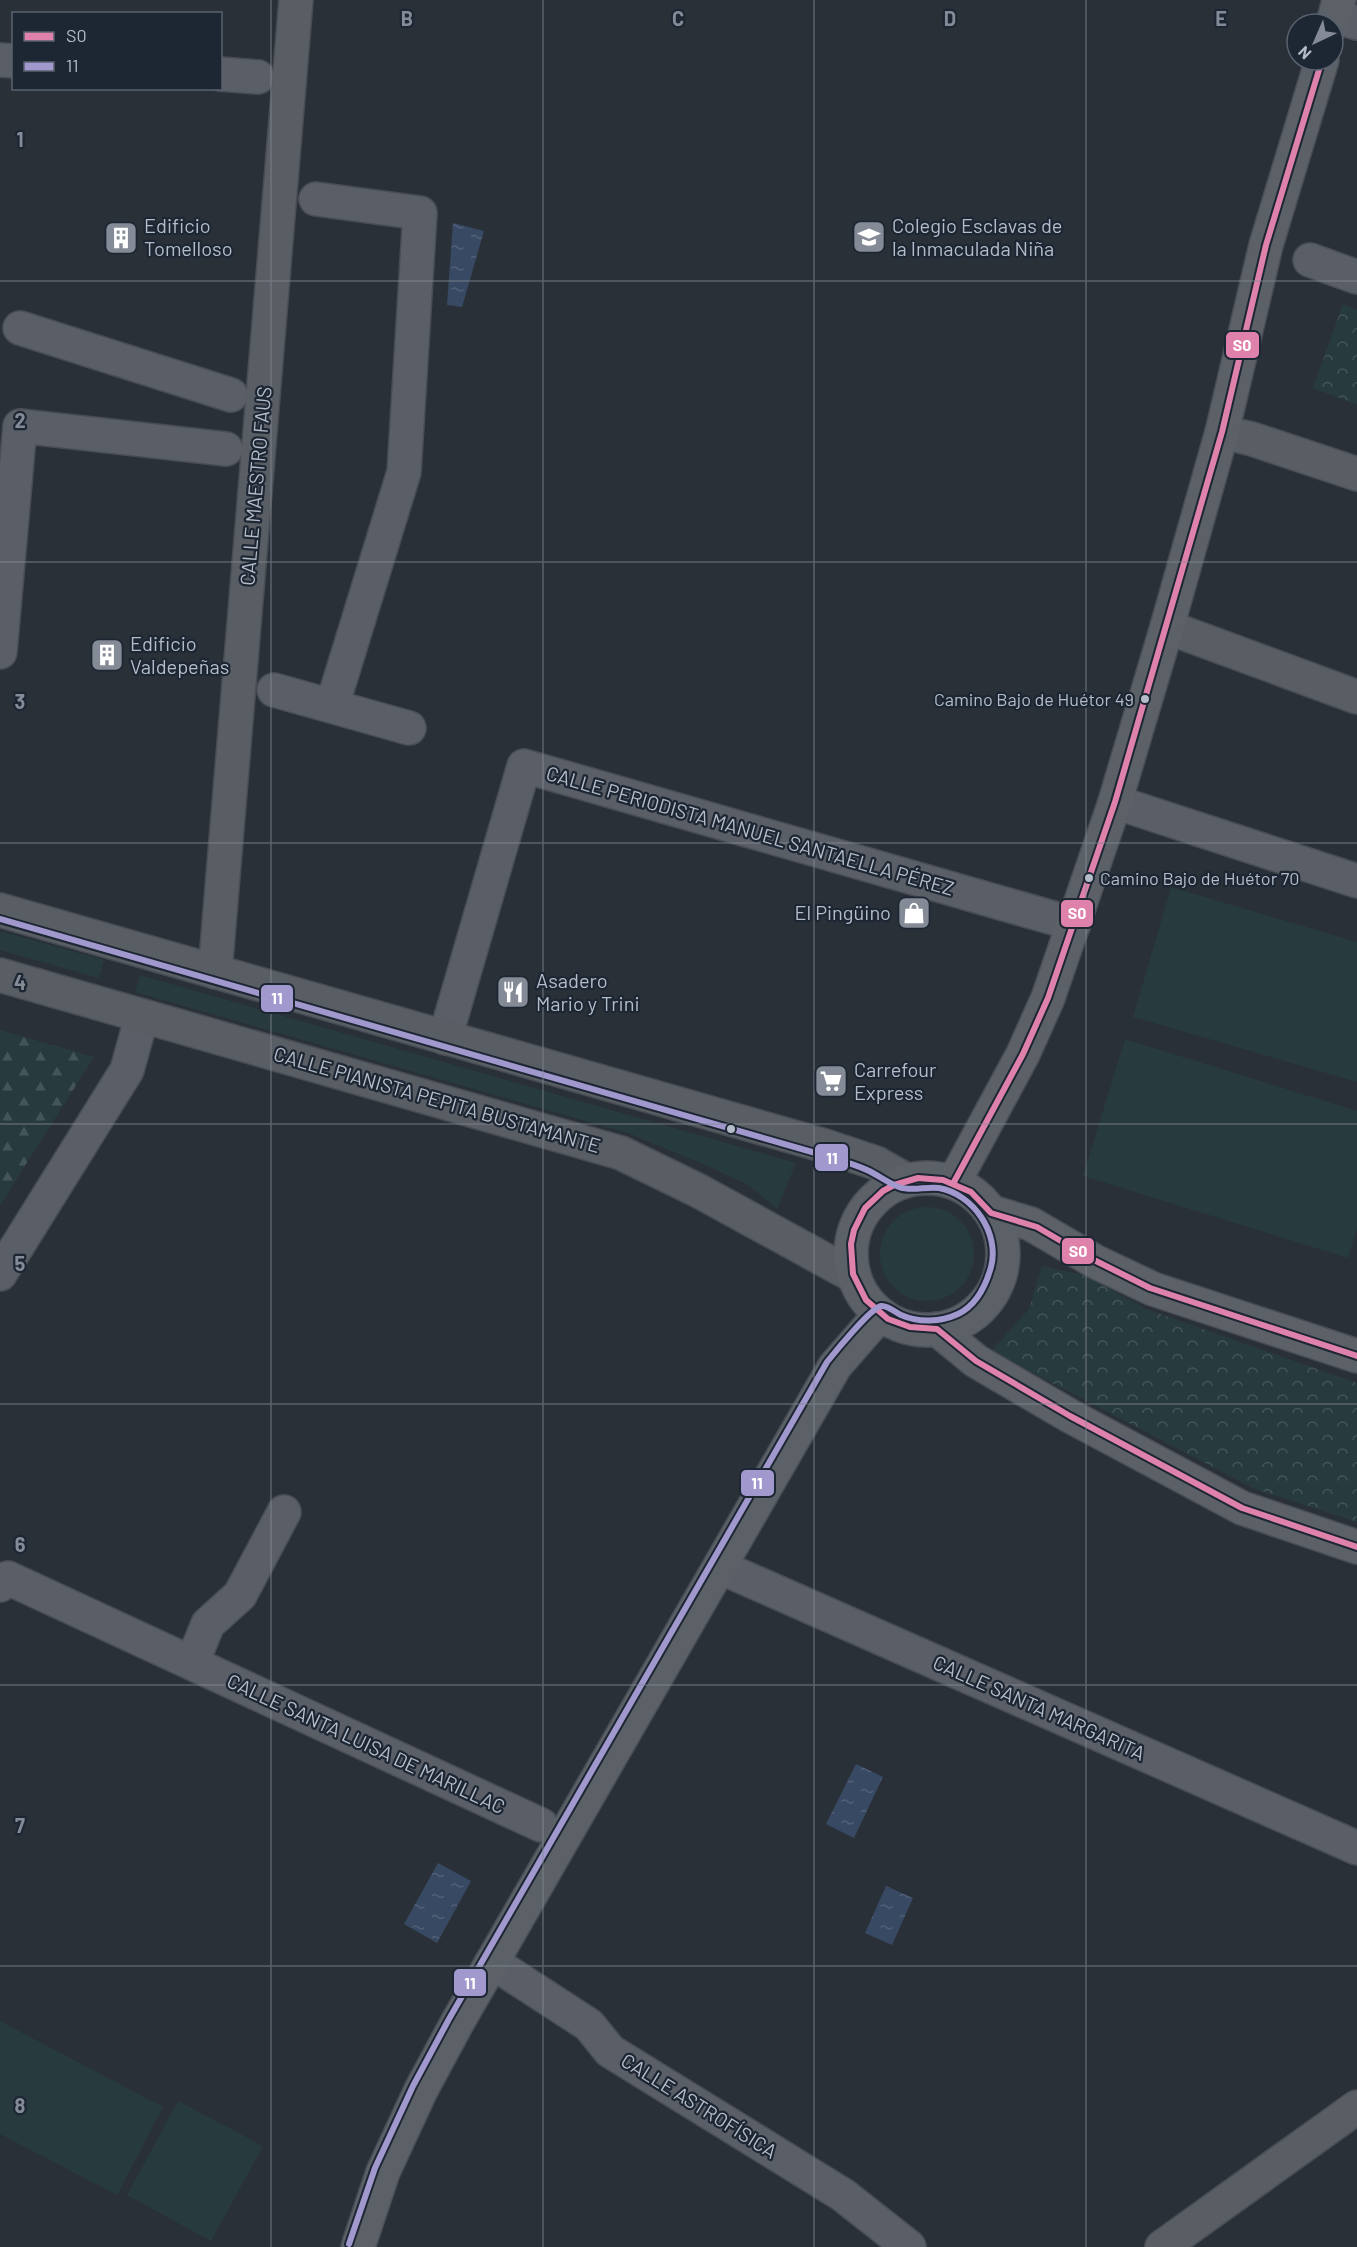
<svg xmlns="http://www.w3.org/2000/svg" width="1357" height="2247" font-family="Barlow,sans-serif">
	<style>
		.green { fill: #273a3e }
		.forest { fill: url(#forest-firs) }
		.park { fill: url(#park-crowns) }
		.water { fill: url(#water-ripples) }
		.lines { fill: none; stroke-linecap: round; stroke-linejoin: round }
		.street-casing { stroke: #484c53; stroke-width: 36 }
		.secondary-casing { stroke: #484c53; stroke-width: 36 }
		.primary-casing { stroke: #484c55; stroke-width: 36 }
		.street { stroke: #5a5e66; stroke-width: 33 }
		.secondary { stroke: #595d64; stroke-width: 33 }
		.primary { stroke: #5c6168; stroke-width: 33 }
		.bus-1-casing { stroke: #1d2633; stroke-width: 10 }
		.bus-2-casing { stroke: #1d2633; stroke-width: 10 }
		.bus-1 { stroke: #de82ac; stroke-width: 6 }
		.bus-2 { stroke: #a198ce; stroke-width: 6 }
		.grid { fill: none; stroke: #848b96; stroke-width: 1.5; stroke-opacity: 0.55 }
		.bus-dot { fill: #b4bcc9; stroke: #1d2633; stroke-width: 2 }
		.labels { text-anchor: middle; stroke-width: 4.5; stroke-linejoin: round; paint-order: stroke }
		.bus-label { font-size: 18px; fill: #b4bcc9; stroke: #1d2633; text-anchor: end }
		.poi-label { font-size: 20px; fill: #b4bcc9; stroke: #1d2633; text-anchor: start }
		.street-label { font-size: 20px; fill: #b4bcc9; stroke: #1d2633 }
		.grid-label { font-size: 20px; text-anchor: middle; font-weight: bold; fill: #848b96; stroke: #1d2633; stroke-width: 4.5; stroke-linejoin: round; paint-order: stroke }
		.line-badge { stroke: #1d2633; stroke-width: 2 }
		.badge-label { font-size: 16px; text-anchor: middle; font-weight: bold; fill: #fff }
	</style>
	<defs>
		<pattern id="forest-firs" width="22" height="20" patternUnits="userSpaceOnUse" patternTransform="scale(1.5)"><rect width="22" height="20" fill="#273a3e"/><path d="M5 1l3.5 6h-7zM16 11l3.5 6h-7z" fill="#445559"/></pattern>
		<pattern id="park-crowns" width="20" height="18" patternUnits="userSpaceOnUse" patternTransform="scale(1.5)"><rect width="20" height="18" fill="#273a3e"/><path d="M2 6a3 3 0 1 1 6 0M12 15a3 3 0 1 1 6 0" fill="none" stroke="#445559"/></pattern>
		<pattern id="water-ripples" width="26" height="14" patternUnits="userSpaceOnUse" patternTransform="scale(1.5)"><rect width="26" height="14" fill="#384963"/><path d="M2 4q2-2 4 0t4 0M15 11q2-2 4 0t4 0" fill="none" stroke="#526178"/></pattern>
	</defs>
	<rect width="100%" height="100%" fill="#2a3038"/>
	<!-- green -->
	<path class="green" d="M1171,887L1357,942V1082L1133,1017Z
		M0,931L104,960L99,978L0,950Z
		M140,975L796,1163L777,1209L748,1185L710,1167L628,1133L135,992Z
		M1125,1039L1357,1111V1229L1348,1258L1083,1176Z
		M880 1254a47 47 0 1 1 94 0a47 47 0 1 1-94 0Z
		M0,2021L163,2107L117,2195L0,2134Z
		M178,2101L263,2146L211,2241L127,2195Z"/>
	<!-- forest -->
	<path class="forest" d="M0,1030L94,1057L0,1205Z"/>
	<!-- park -->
	<path class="park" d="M1343,304L1357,310V405L1313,388Z
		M1042,1266L1087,1276L1146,1309L1357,1383V1522L1255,1489L991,1351L1029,1309Z"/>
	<!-- water -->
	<path class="water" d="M453,223L484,231L462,307L447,305Z
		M856,1764L883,1777L854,1838L826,1824Z
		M438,1863L471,1881L437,1943L404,1924Z
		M886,1886L913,1898L892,1945L865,1933Z"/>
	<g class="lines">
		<!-- street casing -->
		<g class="street-casing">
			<path id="street" d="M1335,16L1357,23
				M0,60L14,61
				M220,74L258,77
				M316,199L420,213L404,472L332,706
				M1310,260L1357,277
				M20,328L231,395
				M0,652L20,426L226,449
				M274,690L409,728
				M1115,802L1357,881
				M445,1038L524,766L1074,924
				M0,1274L127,1070L142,1016
				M720,1567L1357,1848
				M0,1585L8,1578L541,1825
				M192,1663L208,1624L240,1595L284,1512
				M492,1962L589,2025L610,2051L843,2195L909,2247"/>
		</g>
		<!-- secondary casing -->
		<g class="secondary-casing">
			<path id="secondary" d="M1222,432L1252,439L1357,474
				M1167,627L1357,697
				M0,910L822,1145L876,1163L906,1180
				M215,972L296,0
				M0,975L621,1153L699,1191L854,1276
				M1162,2247L1357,2107"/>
		</g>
		<!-- primary casing -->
		<g class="primary-casing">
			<path id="primary" d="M1333,24L1339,0
				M851 1254a76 76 0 1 1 152 0a76 76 0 1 1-152 0Z
				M954,1182L1023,1054L1048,998L1115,802L1167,627L1222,432L1266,245L1322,60
				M991,1212L1031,1224L1096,1262L1153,1289L1357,1356
				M937,1329L976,1361L1070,1416L1242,1508L1357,1547
				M358,2247L383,2172L421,2090L457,2023L835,1366L869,1327L882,1315"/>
		</g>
		<!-- street -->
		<use href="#street" class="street"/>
		<!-- secondary -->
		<use href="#secondary" class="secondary"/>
		<!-- primary -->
		<use href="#primary" class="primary"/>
		<!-- bus-1 casing -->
		<g class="bus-1-casing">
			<path id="bus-1" d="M954,1182L1023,1054L1048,998L1115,802L1222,432L1266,245L1322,60
				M1357,1356L1150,1288L1090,1258L1037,1227L991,1213L971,1192L943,1180L918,1178L894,1185L883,1191L865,1208L854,1230L851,1244L853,1274L866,1300L888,1319L910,1327L937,1329L976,1361L1070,1416L1242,1508L1357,1547"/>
		</g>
		<!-- bus-2 casing -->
		<g class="bus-2-casing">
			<path id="bus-2" d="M0,919L819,1154C835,1159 852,1163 867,1170C878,1175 888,1183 899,1187C912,1192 926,1186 939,1188C973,1194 1000,1233 991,1267C986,1285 977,1305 958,1314C941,1322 919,1323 901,1315C895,1312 887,1305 881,1306C871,1308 835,1352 827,1362L449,2019L413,2086L375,2168L349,2244"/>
		</g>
		<!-- bus-1 -->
		<use href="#bus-1" class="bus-1"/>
		<!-- bus-2 -->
		<use href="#bus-2" class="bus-2"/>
	</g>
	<!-- grid -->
	<path class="grid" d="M271,0V2247M543,0V2247M814,0V2247M1086,0V2247M0,281H1357M0,562H1357M0,843H1357M0,1124H1357M0,1404H1357M0,1685H1357M0,1966H1357"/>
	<!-- icons -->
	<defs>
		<g id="school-square" transform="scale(1.725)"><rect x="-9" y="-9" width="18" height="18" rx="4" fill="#848b96" stroke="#1d2633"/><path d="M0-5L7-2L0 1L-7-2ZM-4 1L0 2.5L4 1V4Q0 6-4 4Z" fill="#fff"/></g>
		<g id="building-square" transform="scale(1.725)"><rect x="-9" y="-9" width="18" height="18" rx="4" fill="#848b96" stroke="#1d2633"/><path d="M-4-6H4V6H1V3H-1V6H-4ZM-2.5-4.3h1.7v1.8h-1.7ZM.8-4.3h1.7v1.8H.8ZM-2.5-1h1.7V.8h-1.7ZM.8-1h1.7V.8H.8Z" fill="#fff"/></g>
		<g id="shop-square" transform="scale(1.725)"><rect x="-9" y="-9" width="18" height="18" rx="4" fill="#848b96" stroke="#1d2633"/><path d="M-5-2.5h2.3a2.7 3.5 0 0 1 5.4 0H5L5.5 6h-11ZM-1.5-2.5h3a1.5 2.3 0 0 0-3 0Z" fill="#fff"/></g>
		<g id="restaurant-square" transform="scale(1.725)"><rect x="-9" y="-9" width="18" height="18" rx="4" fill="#848b96" stroke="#1d2633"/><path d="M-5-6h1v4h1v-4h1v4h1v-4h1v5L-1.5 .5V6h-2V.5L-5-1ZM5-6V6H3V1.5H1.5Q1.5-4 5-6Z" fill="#fff"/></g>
		<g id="supermarket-square" transform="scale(1.725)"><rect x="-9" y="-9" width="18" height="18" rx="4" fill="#848b96" stroke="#1d2633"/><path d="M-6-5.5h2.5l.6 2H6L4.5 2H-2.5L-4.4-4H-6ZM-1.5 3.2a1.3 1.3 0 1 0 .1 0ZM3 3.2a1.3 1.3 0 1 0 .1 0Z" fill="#fff"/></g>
	</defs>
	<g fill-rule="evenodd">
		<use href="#school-square" x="869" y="237"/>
		<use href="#building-square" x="121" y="238"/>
		<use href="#building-square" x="107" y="655"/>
		<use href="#shop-square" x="914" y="913"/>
		<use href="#restaurant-square" x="513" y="992"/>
		<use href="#supermarket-square" x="831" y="1081"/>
	</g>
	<!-- markers -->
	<g class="bus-dot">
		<circle cx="1145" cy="699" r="5"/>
		<circle cx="1089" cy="878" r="5"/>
		<circle cx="731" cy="1129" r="5"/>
	</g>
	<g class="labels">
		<!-- bus labels -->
		<g class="bus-label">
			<text x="1134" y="706">Camino Bajo de Huétor 49</text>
			<text x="1100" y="885" text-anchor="start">Camino Bajo de Huétor 70</text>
		</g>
		<!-- poi labels -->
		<g class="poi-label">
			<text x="144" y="233">Edificio<tspan x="144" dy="23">Tomelloso</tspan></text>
			<text x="892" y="233">Colegio Esclavas de<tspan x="892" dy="23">la Inmaculada Niña</tspan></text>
			<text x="130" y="651">Edificio<tspan x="130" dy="23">Valdepeñas</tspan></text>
			<text x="891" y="920" text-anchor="end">El Pingüino</text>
			<text x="536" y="988">Asadero<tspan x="536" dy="23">Mario y Trini</tspan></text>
			<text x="854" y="1077">Carrefour<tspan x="854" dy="23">Express</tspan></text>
		</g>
		<!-- street labels -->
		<g class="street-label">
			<text transform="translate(256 486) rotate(-85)" y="7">CALLE MAESTRO FAUS</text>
			<text transform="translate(750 831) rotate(16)" y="7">CALLE PERIODISTA MANUEL SANTAELLA PÉREZ</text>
			<text transform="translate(437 1100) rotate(16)" y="7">CALLE PIANISTA PEPITA BUSTAMANTE</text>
			<text transform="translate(1039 1708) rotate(24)" y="7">CALLE SANTA MARGARITA</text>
			<text transform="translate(366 1744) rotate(25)" y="7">CALLE SANTA LUISA DE MARILLAC</text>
			<text transform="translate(699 2106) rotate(32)" y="7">CALLE ASTROFÍSICA</text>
		</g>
	</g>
	<g class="grid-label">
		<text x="407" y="26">B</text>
		<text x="678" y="26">C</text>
		<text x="950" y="26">D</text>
		<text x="1221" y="26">E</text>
		<text x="20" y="147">1</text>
		<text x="20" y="428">2</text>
		<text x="20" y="709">3</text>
		<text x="20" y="990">4</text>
		<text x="20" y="1271">5</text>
		<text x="20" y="1552">6</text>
		<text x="20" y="1833">7</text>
		<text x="20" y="2113">8</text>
	</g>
	<g class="line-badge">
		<rect x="1225" y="331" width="35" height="28" rx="6" fill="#de82ac"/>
		<rect x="1060" y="899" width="34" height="29" rx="6" fill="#de82ac"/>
		<rect x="260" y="984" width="34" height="29" rx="6" fill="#a198ce"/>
		<rect x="814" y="1143" width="35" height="29" rx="6" fill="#a198ce"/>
		<rect x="1061" y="1237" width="34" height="28" rx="6" fill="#de82ac"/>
		<rect x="740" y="1469" width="35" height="28" rx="6" fill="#a198ce"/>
		<rect x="453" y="1968" width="34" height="29" rx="6" fill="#a198ce"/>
	</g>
	<g class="badge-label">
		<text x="1242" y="351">S0</text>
		<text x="1077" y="919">S0</text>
		<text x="277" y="1004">11</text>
		<text x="832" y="1164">11</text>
		<text x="1078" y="1257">S0</text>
		<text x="757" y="1489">11</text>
		<text x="470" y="1989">11</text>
	</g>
	<!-- legend -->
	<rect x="12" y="12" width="210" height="78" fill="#1d2633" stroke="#59626f" stroke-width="1.5"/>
	<rect x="24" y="32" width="30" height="9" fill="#de82ac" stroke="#59626f" stroke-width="1.5"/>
	<text x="66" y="42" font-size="18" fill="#b4bcc9">S0</text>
	<rect x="24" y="62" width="30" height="9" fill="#a198ce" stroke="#59626f" stroke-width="1.5"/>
	<text x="66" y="72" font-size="18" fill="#b4bcc9">11</text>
	<!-- north arrow -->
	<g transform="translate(1315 42) rotate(224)"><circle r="28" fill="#1d2633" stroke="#59626f" stroke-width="1.5"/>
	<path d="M0-4.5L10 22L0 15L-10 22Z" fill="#848b96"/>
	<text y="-9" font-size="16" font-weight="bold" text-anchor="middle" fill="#b4bcc9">N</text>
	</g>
</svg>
